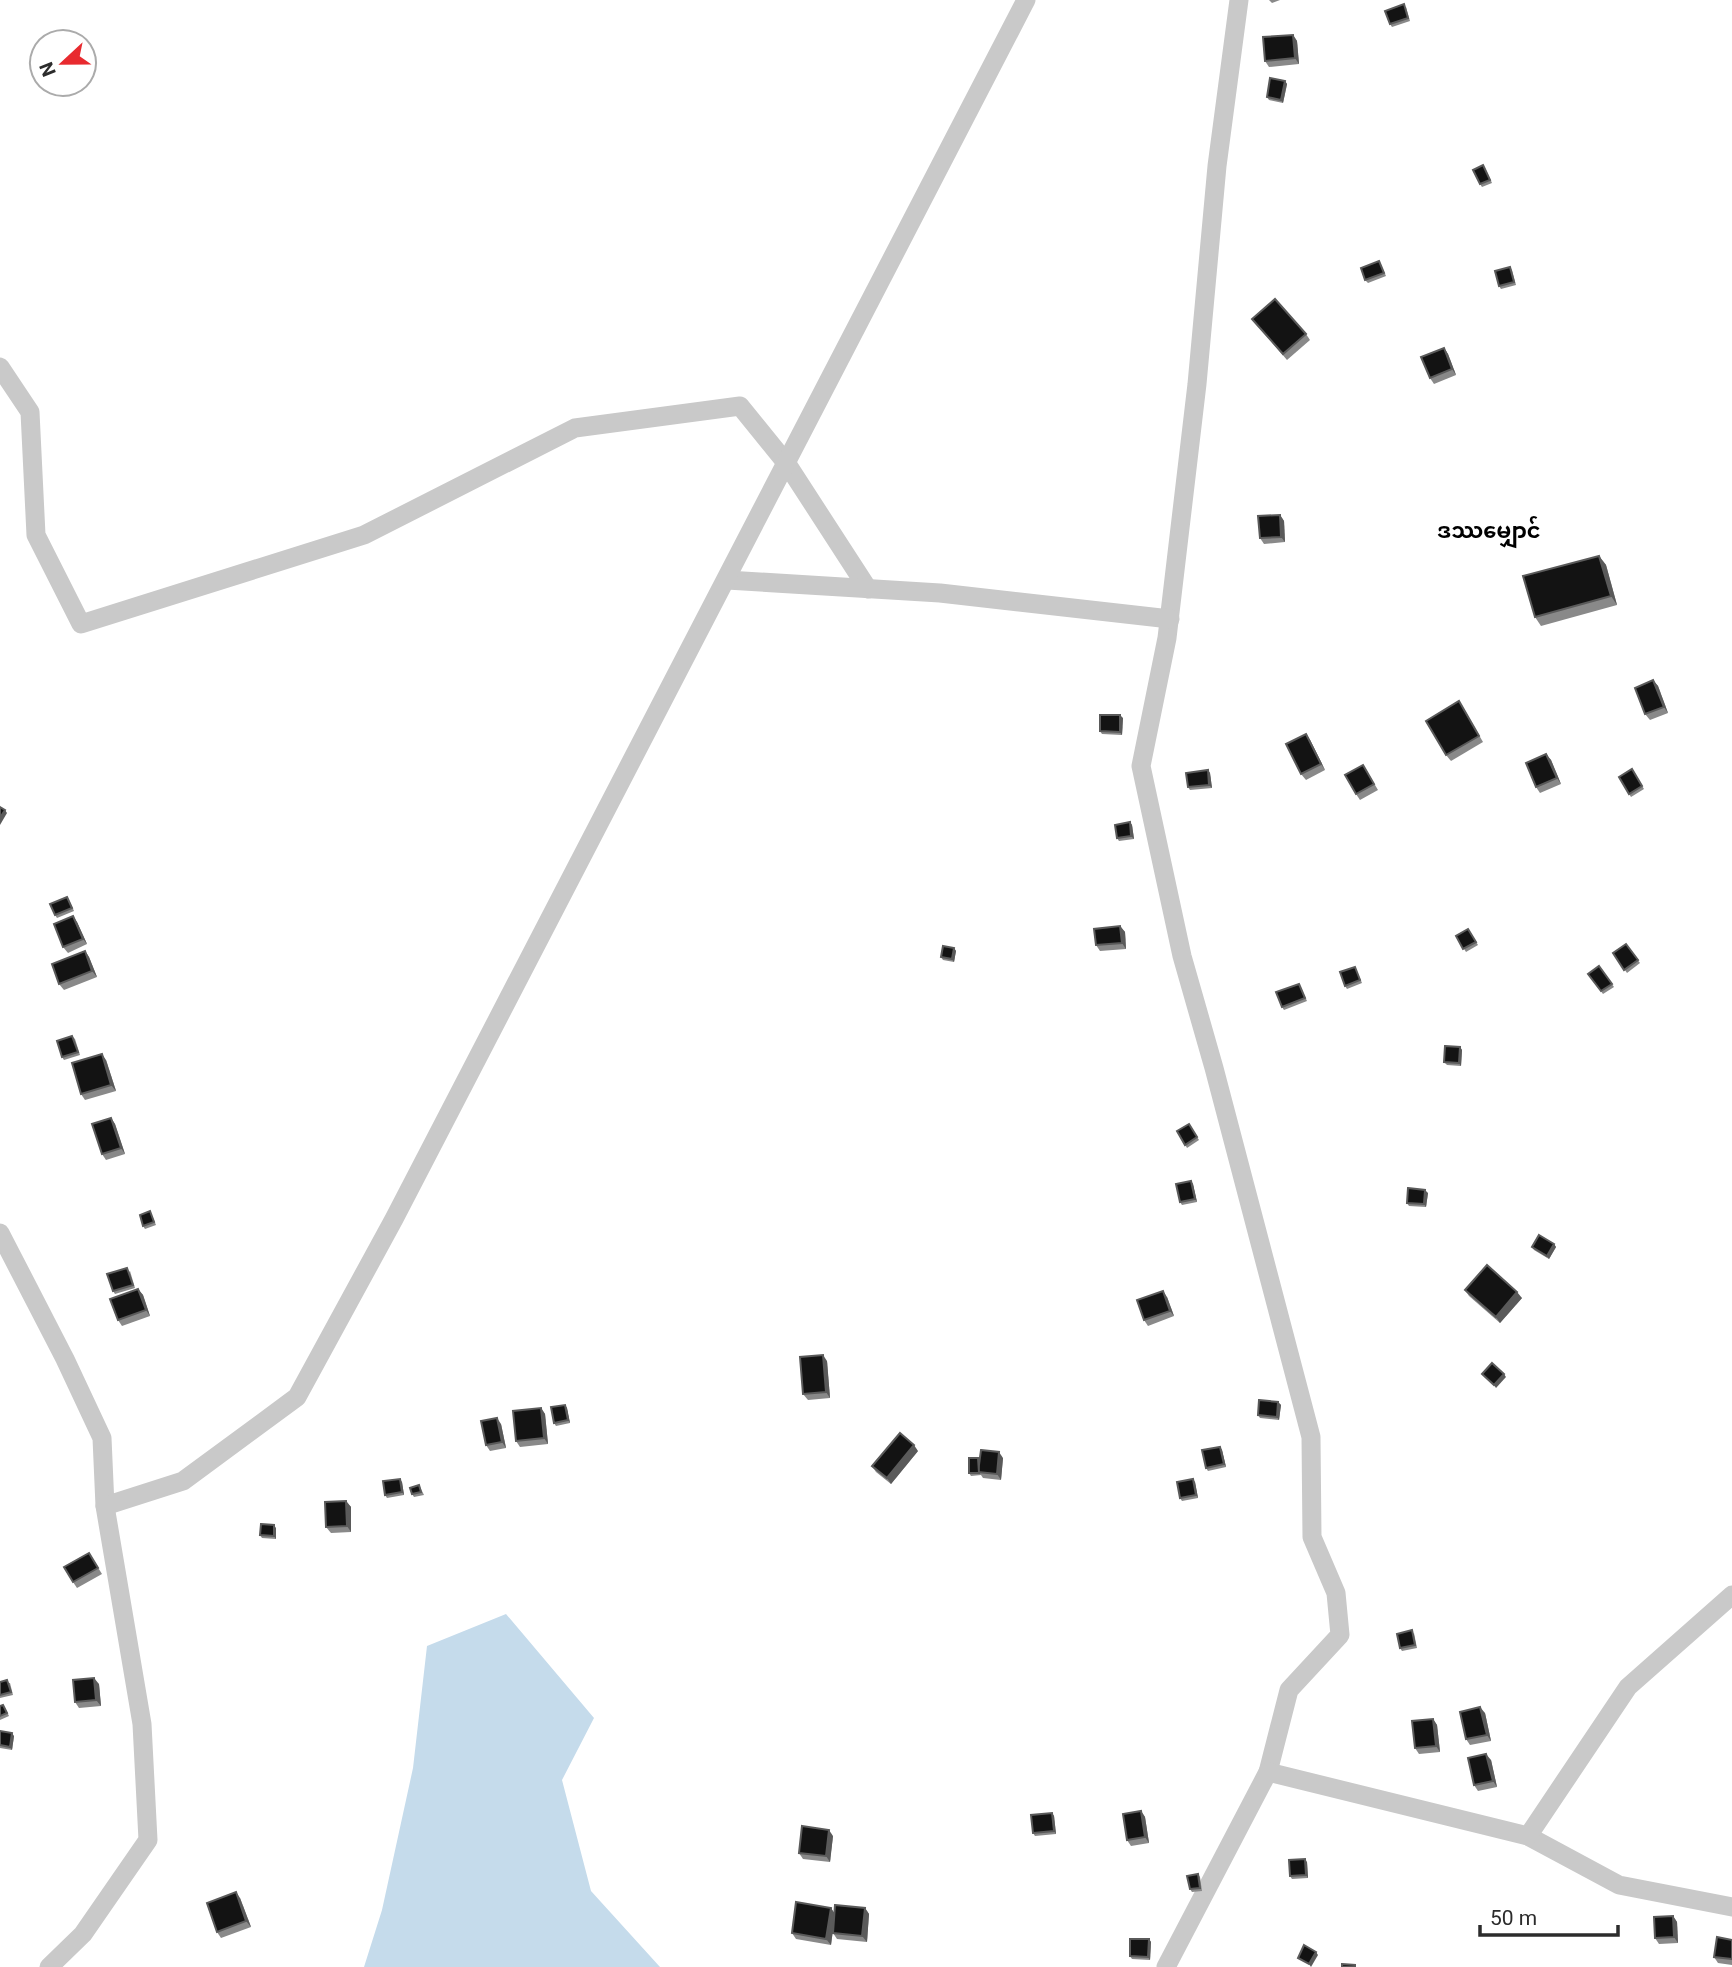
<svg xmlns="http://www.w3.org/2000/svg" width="1732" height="1967" font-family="Roboto,'Noto Sans Myanmar',sans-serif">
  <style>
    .water { fill: #c5dbeb }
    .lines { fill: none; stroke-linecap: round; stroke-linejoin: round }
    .minor { stroke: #c9c9c9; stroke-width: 19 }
    .wall { fill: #898989 }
    .shaded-wall { fill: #5a5a5a }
    .building { fill: #131313; stroke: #5a5a5a; stroke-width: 2 }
    .labels { text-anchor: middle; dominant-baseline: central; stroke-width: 7; stroke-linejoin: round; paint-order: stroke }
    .quarter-label { font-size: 21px; font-weight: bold; fill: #000; stroke: #fff }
  </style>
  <rect width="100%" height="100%" fill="#fff"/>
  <polygon class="water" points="506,1614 594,1718 562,1780 591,1891 660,1967 364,1967 382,1910 413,1768 427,1646"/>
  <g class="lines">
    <g class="minor">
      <polyline points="1239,0 1217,166 1197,384 1167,638 1141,766 1182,956 1214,1068 1311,1437 1312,1537 1336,1593 1340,1635 1289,1690 1268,1772"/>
      <polyline points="0,367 30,412 36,535 81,624 364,535 575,428 740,406 787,464 868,589"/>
      <polyline points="727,580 940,593 1170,619"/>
      <polyline points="0,1233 65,1359 102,1438 105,1506"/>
      <polyline points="1528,1836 1619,1885 1732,1907"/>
      <polyline points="49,1967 83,1934 148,1840 142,1724 105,1506 183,1481 297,1397 394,1219 1026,0"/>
      <polyline points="1166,1967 1268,1772 1528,1836 1628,1687 1732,1595"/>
    </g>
  </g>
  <g class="wall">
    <polygon points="1269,0 1280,0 1272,3"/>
    <polygon points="1406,7 1410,21 1392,27 1390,24"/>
    <polygon points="1293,35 1297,41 1299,64 1269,67 1265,61"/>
    <polygon points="1285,81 1287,84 1283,103 1269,100 1267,97"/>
    <polygon points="1485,168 1492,183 1482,187 1480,184"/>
    <polygon points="1379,261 1386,276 1368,283 1365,280"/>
    <polygon points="1510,267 1512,270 1516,285 1501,289 1499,286"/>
    <polygon points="1252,319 1306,334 1310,340 1287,360"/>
    <polygon points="1444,348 1448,354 1456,375 1434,384 1430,378"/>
    <polygon points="1280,515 1284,521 1285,542 1264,544 1260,538"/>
    <polygon points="1599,556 1606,565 1617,605 1541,626 1535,617"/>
    <polygon points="1653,680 1658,686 1668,713 1650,720 1645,714"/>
    <polygon points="1459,701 1483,742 1451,761 1446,755"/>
    <polygon points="1123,718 1122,735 1102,734 1100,731"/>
    <polygon points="1306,734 1310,740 1325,770 1306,780 1301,774"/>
    <polygon points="1546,754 1551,760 1561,784 1540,793 1536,787"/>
    <polygon points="1363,765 1378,790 1360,800 1356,794"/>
    <polygon points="1632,769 1644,789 1631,797 1619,777"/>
    <polygon points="1208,770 1210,773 1212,788 1190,790 1188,787"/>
    <polygon points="1130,822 1132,825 1134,839 1119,841 1117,838"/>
    <polygon points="69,900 74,911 57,918 55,915"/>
    <polygon points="77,922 87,944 68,953 63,947"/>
    <polygon points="1120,926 1125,932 1126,949 1100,951 1096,945"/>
    <polygon points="1468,929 1478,945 1466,952 1456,936"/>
    <polygon points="1626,944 1640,963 1627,973 1613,953"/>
    <polygon points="954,948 956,951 954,962 943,960 941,957"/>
    <polygon points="85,951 89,957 97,977 64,990 59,984"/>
    <polygon points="1599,966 1614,987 1603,994 1588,974"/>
    <polygon points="1355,967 1362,983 1347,989 1345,986"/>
    <polygon points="1299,984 1307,1001 1284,1010 1282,1007"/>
    <polygon points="72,1036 75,1039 80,1055 64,1060 62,1057"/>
    <polygon points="1460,1047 1462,1050 1461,1066 1447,1065 1444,1062"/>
    <polygon points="106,1060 116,1091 85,1100 81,1094"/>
    <polygon points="111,1118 115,1124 125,1154 106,1160 102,1154"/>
    <polygon points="1189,1124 1199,1140 1187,1148 1177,1131"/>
    <polygon points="1191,1181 1193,1184 1197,1202 1182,1205 1180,1202"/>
    <polygon points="1428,1193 1426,1207 1409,1206 1407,1203"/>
    <polygon points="150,1211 156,1225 145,1229 143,1226"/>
    <polygon points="1554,1244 1556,1247 1549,1259 1534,1250 1532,1247"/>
    <polygon points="130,1271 135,1288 115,1294 113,1291"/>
    <polygon points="138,1289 143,1295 150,1316 122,1326 118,1320"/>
    <polygon points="1465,1290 1522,1298 1500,1323 1469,1296"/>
    <polygon points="1167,1297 1174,1316 1148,1326 1144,1320"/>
    <polygon points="827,1361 830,1398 808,1400 803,1394"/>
    <polygon points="1278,1402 1281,1405 1279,1420 1260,1418 1258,1415"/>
    <polygon points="565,1405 567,1408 570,1423 556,1426 554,1423"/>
    <polygon points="541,1408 545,1414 548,1444 520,1447 516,1441"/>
    <polygon points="501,1424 506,1448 490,1451 486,1445"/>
    <polygon points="1220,1447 1222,1450 1226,1467 1208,1471 1206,1468"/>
    <polygon points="918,1451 891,1484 876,1472 872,1466"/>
    <polygon points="978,1458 980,1460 1003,1458 1001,1480 983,1478 981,1475 971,1476 969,1473"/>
    <polygon points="402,1482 404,1495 387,1498 385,1495"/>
    <polygon points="1195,1482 1198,1498 1182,1501 1180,1498"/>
    <polygon points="419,1485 424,1495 414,1497 412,1494"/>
    <polygon points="346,1501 351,1507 351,1532 331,1533 326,1527"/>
    <polygon points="276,1528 276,1539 262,1538 260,1535"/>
    <polygon points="89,1553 102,1574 77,1588 73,1582"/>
    <polygon points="1414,1633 1417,1648 1402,1651 1400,1648"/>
    <polygon points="0,1682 10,1683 13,1695 0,1698"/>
    <polygon points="99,1684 101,1706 79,1708 75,1702"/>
    <polygon points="0,1706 5,1708 9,1716 0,1720"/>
    <polygon points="1485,1713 1491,1741 1470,1745 1466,1739"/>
    <polygon points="1433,1719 1437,1725 1440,1752 1419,1754 1415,1748"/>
    <polygon points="0,1731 14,1736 12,1750 0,1748"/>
    <polygon points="1491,1760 1497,1787 1478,1791 1474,1785"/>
    <polygon points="1141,1811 1145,1817 1149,1843 1131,1846 1127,1840"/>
    <polygon points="1052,1813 1054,1816 1056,1834 1035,1836 1033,1833"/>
    <polygon points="833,1836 830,1862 803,1859 799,1853"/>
    <polygon points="1307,1862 1308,1878 1292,1879 1290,1876"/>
    <polygon points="1198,1874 1200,1877 1202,1891 1192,1892 1190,1889"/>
    <polygon points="240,1898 251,1927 221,1938 217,1932"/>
    <polygon points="831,1908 834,1913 865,1908 869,1914 867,1942 837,1939 833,1933 833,1929 831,1945 796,1939 792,1933"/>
    <polygon points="1673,1916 1677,1922 1678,1943 1659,1944 1655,1938"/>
    <polygon points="1149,1939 1151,1942 1150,1960 1132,1959 1130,1956"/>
    <polygon points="1732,1940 1732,1965 1718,1963 1714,1957"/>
  </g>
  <g class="shaded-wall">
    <polygon points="1293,35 1297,41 1299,64 1295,58"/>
    <polygon points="1285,81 1287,84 1283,103 1281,100"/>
    <polygon points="1444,348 1448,354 1456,375 1452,369"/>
    <polygon points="1280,515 1284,521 1285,542 1281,537"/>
    <polygon points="1599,556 1606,565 1617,605 1611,596"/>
    <polygon points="1653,680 1658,686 1668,713 1664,707"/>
    <polygon points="1120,715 1123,718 1122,735 1120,732"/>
    <polygon points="1306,734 1310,740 1325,770 1321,764"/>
    <polygon points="1546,754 1551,760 1561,784 1557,778"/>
    <polygon points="1208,770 1210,773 1212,788 1209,785"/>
    <polygon points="5,810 7,813 0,825 0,818"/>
    <polygon points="1130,822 1132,825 1134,839 1131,836"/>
    <polygon points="73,916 77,922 87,944 83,939"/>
    <polygon points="1120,926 1125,932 1126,949 1122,943"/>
    <polygon points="954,948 956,951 954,962 952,959"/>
    <polygon points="85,951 89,957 97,977 92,971"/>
    <polygon points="1460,1047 1462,1050 1461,1066 1459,1063"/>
    <polygon points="102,1054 106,1060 116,1091 111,1085"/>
    <polygon points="111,1118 115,1124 125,1154 121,1148"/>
    <polygon points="1191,1181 1193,1184 1197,1202 1195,1199"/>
    <polygon points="1425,1190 1428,1193 1426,1207 1424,1204"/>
    <polygon points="1554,1244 1556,1247 1549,1259 1547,1256"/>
    <polygon points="138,1289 143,1295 150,1316 146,1310"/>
    <polygon points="1163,1291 1167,1297 1174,1316 1170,1311"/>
    <polygon points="1517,1292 1522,1298 1500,1323 1496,1317"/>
    <polygon points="823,1355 827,1361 830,1398 826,1392"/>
    <polygon points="1504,1374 1506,1377 1496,1388 1494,1385"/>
    <polygon points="1278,1402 1281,1405 1279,1420 1277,1417"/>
    <polygon points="565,1405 567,1408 570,1423 568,1420"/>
    <polygon points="541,1408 545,1414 548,1444 544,1438"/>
    <polygon points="497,1418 501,1424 506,1448 502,1442"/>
    <polygon points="914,1445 918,1451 891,1484 887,1478"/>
    <polygon points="1220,1447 1222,1450 1226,1467 1224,1464"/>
    <polygon points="999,1452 1003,1458 1001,1480 997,1474"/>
    <polygon points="400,1479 402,1482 404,1495 402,1492"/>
    <polygon points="1193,1479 1195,1482 1198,1498 1196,1495"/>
    <polygon points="346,1501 351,1507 351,1532 347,1526"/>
    <polygon points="274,1525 276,1528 276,1539 274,1536"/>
    <polygon points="94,1678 99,1684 101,1706 96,1700"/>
    <polygon points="1480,1707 1485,1713 1491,1741 1487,1735"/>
    <polygon points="1433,1719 1437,1725 1440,1752 1436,1746"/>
    <polygon points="12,1733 14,1736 12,1750 10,1747"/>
    <polygon points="1486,1754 1491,1760 1497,1787 1493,1781"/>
    <polygon points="1141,1811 1145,1817 1149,1843 1145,1837"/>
    <polygon points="1052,1813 1054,1816 1056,1834 1054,1831"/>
    <polygon points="829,1830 833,1836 830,1862 826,1856"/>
    <polygon points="1305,1859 1307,1862 1308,1878 1306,1875"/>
    <polygon points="236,1892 240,1898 251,1927 246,1921"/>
    <polygon points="831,1908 835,1914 831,1945 826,1939"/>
    <polygon points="865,1908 869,1914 867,1942 862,1936"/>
    <polygon points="1673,1916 1677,1922 1678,1943 1674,1937"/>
    <polygon points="1149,1939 1151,1942 1150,1960 1148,1957"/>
    <polygon points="1316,1952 1318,1955 1311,1967 1309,1964"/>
  </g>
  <g class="building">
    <polygon points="1404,4 1408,18 1390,24 1385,11"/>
    <polygon points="1293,35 1295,58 1265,61 1263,37"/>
    <polygon points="1270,78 1285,81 1281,100 1267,97"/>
    <polygon points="1483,165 1490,180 1480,184 1473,170"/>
    <polygon points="1379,261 1384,273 1365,280 1361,268"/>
    <polygon points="1510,267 1514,282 1499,286 1495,271"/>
    <polygon points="1275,299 1306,334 1283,354 1252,319"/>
    <polygon points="1444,348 1452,369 1430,378 1421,357"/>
    <polygon points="1280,515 1281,537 1260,538 1258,516"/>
    <polygon points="1599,556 1611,596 1535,617 1523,576"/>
    <polygon points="1653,680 1664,707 1645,714 1635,688"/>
    <polygon points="1459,701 1479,736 1446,755 1426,721"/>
    <polygon points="1100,715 1120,715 1120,732 1100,731"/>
    <polygon points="1306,734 1321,764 1301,774 1286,744"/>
    <polygon points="1546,754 1557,778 1536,787 1526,763"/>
    <polygon points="1363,765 1374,784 1356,794 1345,775"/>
    <polygon points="1632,769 1642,786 1629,794 1619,777"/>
    <polygon points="1208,770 1209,785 1188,787 1186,773"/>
    <polygon points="0,807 5,810 0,818"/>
    <polygon points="1130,822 1131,836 1117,838 1115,825"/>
    <polygon points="67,897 72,908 55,915 50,904"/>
    <polygon points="73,916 83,939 63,947 54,924"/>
    <polygon points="1120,926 1122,943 1096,945 1094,929"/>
    <polygon points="1468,929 1476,942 1463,949 1456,936"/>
    <polygon points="1626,944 1638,960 1624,970 1613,953"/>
    <polygon points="943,946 954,948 952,959 941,957"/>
    <polygon points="85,951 92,971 59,984 52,964"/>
    <polygon points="1599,966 1612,984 1601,991 1588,974"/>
    <polygon points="1355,967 1360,980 1345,986 1340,972"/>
    <polygon points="1299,984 1305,998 1282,1007 1276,992"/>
    <polygon points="72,1036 78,1052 62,1057 57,1041"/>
    <polygon points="1445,1046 1460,1047 1459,1063 1444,1062"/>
    <polygon points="102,1054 111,1085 81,1094 72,1063"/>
    <polygon points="111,1118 121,1148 102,1154 92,1124"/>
    <polygon points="1189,1124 1197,1137 1185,1145 1177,1131"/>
    <polygon points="1191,1181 1195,1199 1180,1202 1176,1184"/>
    <polygon points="1408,1188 1425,1190 1424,1204 1407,1203"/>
    <polygon points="150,1211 154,1222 143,1226 140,1215"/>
    <polygon points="1539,1235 1554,1244 1547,1256 1532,1247"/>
    <polygon points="1487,1265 1517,1292 1496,1317 1465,1290"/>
    <polygon points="127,1268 133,1285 113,1291 107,1274"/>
    <polygon points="138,1289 146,1310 118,1320 110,1299"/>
    <polygon points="1163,1291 1170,1311 1144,1320 1137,1300"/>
    <polygon points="823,1355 826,1392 803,1394 800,1357"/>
    <polygon points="1492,1363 1504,1374 1494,1385 1482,1374"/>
    <polygon points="1259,1400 1278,1402 1277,1417 1258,1415"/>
    <polygon points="565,1405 568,1420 554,1423 551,1407"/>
    <polygon points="541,1408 544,1438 516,1441 513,1411"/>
    <polygon points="497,1418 502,1442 486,1445 481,1421"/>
    <polygon points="900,1433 914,1445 887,1478 872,1466"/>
    <polygon points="1220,1447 1224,1464 1206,1468 1202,1450"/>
    <polygon points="981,1450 999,1452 997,1474 978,1472"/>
    <polygon points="969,1458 978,1458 979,1473 969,1473"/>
    <polygon points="400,1479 402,1492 385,1495 383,1481"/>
    <polygon points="1193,1479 1196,1495 1180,1498 1177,1482"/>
    <polygon points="419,1485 421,1492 412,1494 410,1488"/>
    <polygon points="346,1501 347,1526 326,1527 325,1502"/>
    <polygon points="261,1524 274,1525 274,1536 260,1535"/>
    <polygon points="89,1553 98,1568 73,1582 64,1567"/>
    <polygon points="1412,1630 1415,1645 1400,1648 1397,1634"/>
    <polygon points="94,1678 96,1700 75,1702 73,1680"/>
    <polygon points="7,1680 11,1692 0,1695 0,1682"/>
    <polygon points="3,1705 7,1713 0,1716 0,1706"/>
    <polygon points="1480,1707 1487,1735 1466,1739 1460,1712"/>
    <polygon points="1433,1719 1436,1746 1415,1748 1412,1721"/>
    <polygon points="0,1731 12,1733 10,1747 0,1745"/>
    <polygon points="1486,1754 1493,1781 1474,1785 1468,1758"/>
    <polygon points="1141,1811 1145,1837 1127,1840 1123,1814"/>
    <polygon points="1052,1813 1054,1831 1033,1833 1031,1815"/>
    <polygon points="802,1826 829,1830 826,1856 799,1853"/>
    <polygon points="1305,1859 1306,1875 1290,1876 1289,1860"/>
    <polygon points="1198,1874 1200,1888 1190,1889 1187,1876"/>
    <polygon points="236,1892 246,1921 217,1932 207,1903"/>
    <polygon points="796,1902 831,1908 826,1939 792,1933"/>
    <polygon points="835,1905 865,1908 862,1936 833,1933"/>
    <polygon points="1673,1916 1674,1937 1655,1938 1654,1917"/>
    <polygon points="1717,1937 1732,1940 1732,1959 1714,1957"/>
    <polygon points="1130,1939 1149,1939 1148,1957 1130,1956"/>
    <polygon points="1304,1945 1316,1952 1309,1964 1298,1958"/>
    <polygon points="1342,1964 1355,1965 1355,1967 1342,1967"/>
  </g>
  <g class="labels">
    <g class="quarter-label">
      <text x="1489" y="531">ဒဿမျှောင်</text>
    </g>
  </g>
  <g transform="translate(63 63) rotate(248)"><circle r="33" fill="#ffffff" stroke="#ababab" stroke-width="2"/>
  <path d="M0-5L12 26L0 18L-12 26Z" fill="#e82a2f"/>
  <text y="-10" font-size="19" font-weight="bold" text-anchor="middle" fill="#2c2c2c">N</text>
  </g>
  <path d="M1480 1925v10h138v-10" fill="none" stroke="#2c2c2c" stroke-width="3.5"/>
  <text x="1490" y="1925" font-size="21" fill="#2c2c2c" stroke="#ffffff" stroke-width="5" paint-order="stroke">50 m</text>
</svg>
